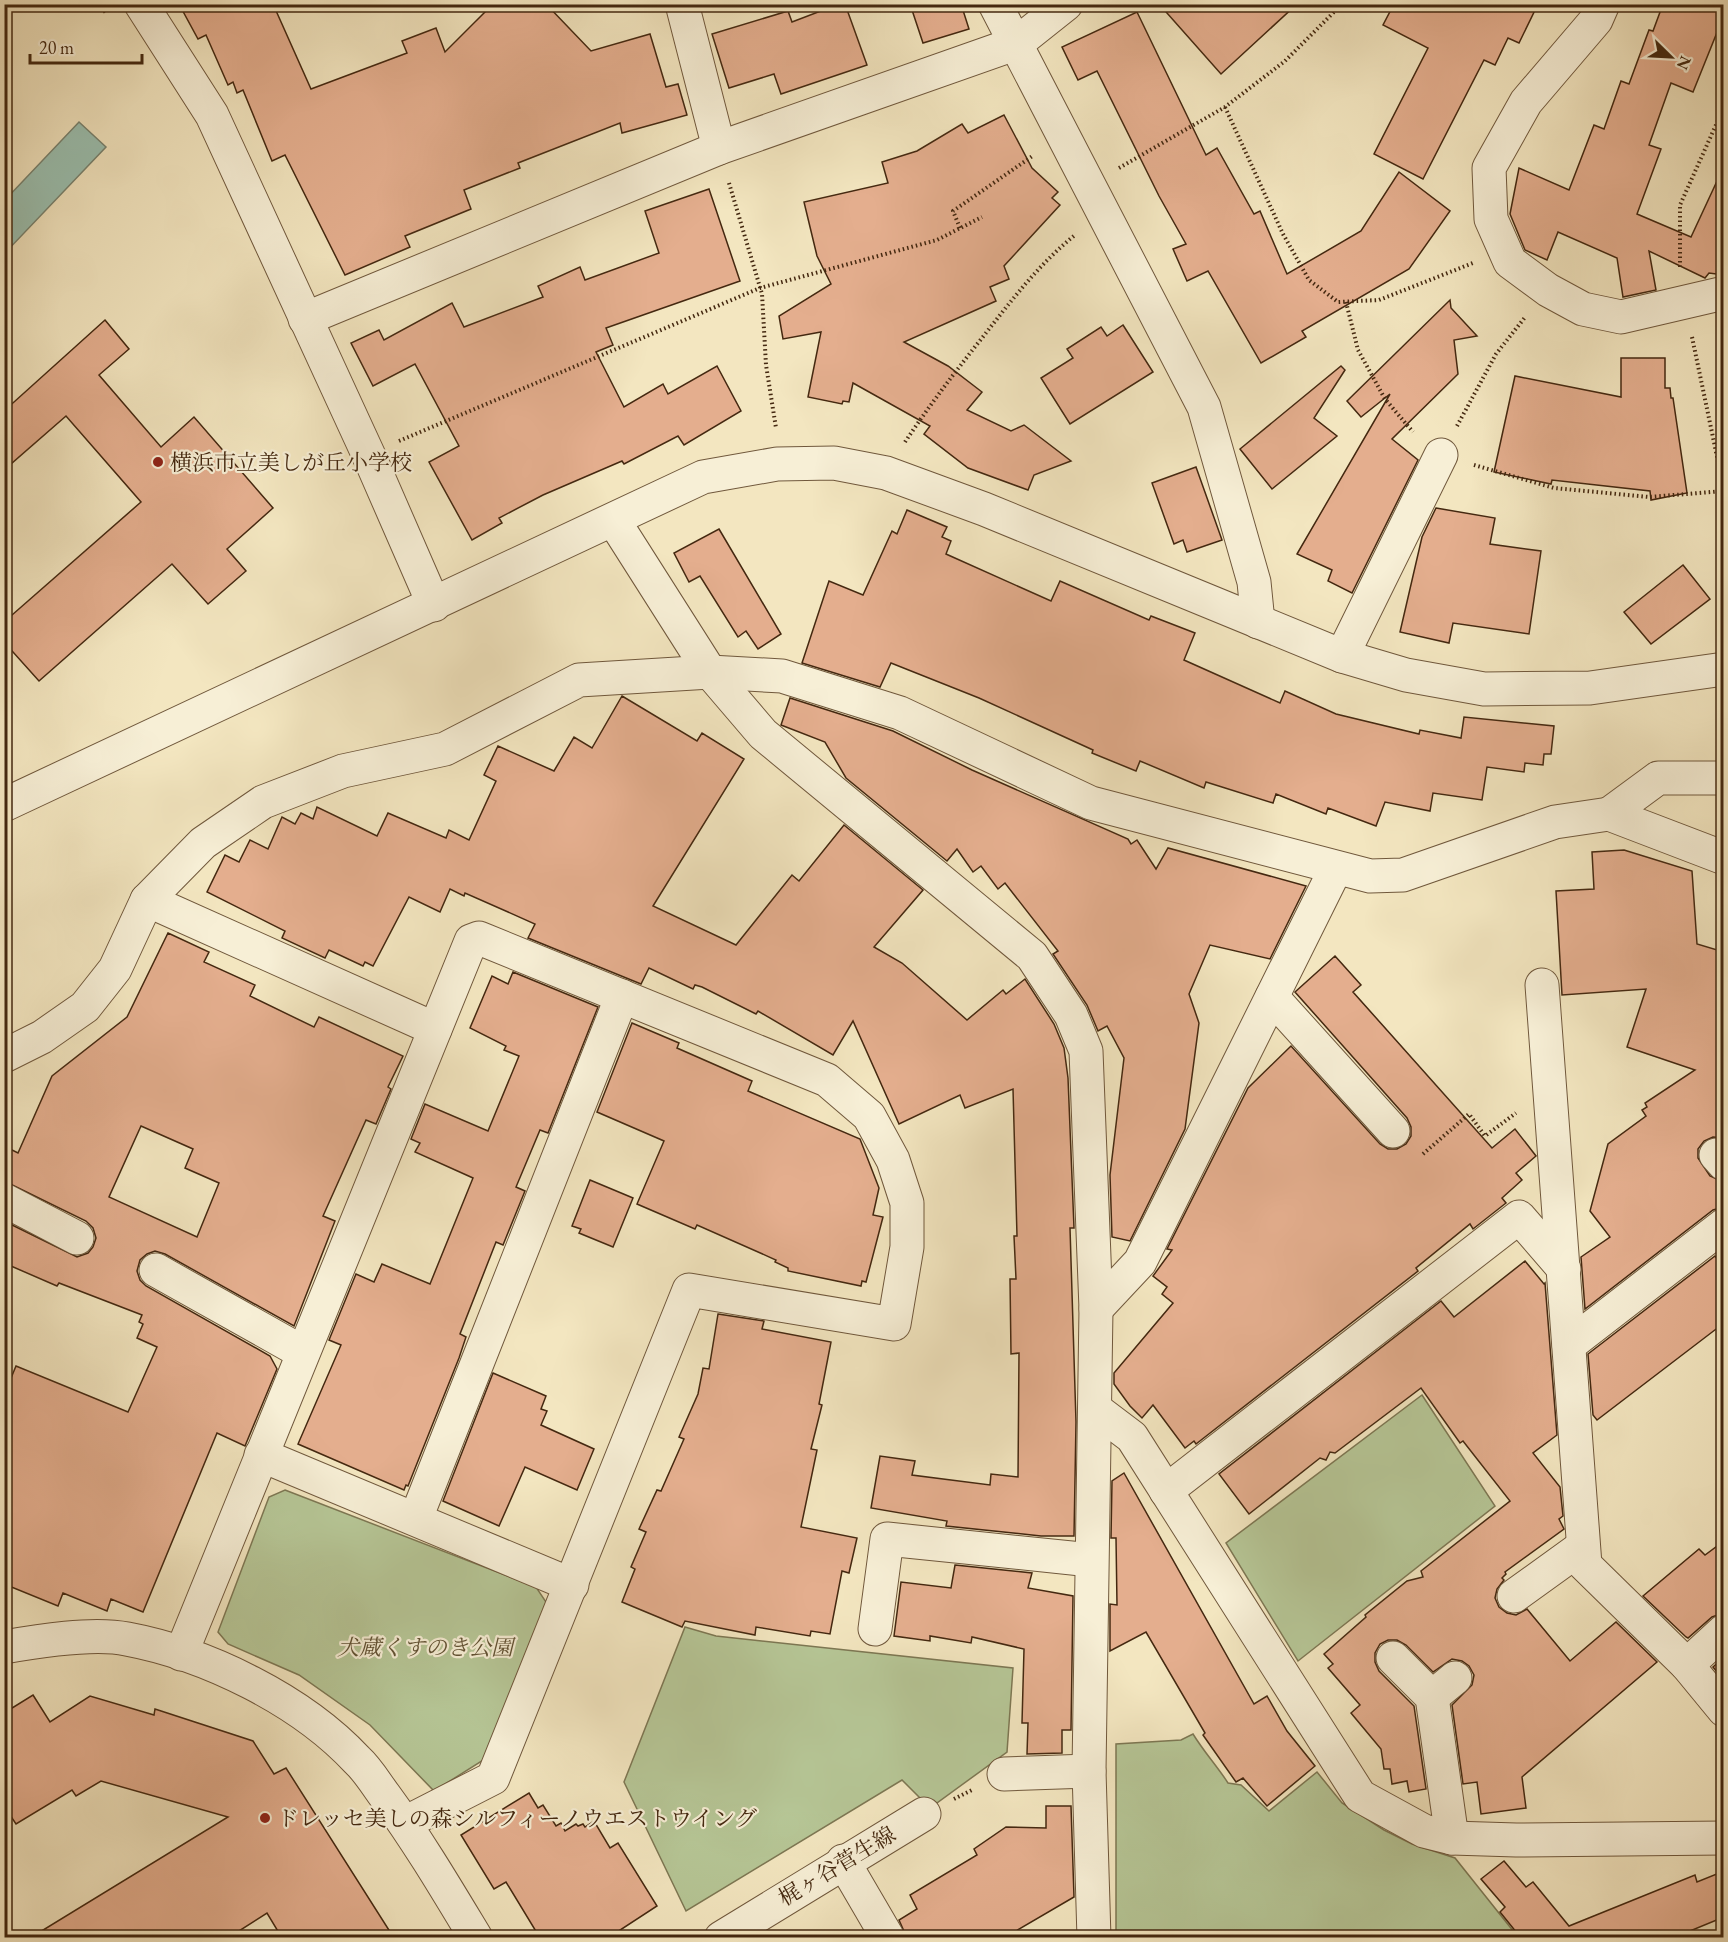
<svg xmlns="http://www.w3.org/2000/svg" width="1728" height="1942" font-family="'EB Garamond','Noto Serif JP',serif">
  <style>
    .green { fill: #b6c696; stroke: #7d7753; stroke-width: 1.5 }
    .water { fill: #9bc0b0; stroke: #788370; stroke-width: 1.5 }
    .building { fill: #e4ae8e; stroke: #442810; stroke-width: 1.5; fill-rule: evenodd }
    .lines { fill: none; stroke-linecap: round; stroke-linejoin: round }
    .minor-casing { stroke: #70583c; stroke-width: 35 }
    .path { stroke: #442810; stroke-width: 4; stroke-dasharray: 1.5 3; stroke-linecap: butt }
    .minor { stroke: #f7efd6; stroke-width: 33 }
    .poi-dot { fill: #8f2418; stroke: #f7efd6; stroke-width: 2 }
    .labels { text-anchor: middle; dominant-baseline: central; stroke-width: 4.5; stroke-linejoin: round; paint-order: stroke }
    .poi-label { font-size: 22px; fill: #442810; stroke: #f7efd6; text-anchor: start }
    .park-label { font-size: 22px; font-style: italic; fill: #605032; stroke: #f7efd6 }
    .street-label { font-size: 22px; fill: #442810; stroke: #f7efd6 }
  </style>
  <rect width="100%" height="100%" fill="#f3e6c0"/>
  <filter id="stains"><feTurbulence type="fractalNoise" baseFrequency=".00333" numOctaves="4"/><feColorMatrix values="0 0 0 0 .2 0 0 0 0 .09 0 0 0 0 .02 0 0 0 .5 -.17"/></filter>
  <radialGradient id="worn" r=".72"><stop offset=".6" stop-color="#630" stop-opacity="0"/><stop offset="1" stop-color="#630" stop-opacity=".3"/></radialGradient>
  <g class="green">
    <polygon points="1422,1395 1495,1506 1298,1661 1226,1543"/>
    <polygon points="285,1490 536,1587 548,1605 485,1759 434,1791 370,1725 299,1675 228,1644 218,1632 269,1497"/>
    <polygon points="685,1627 716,1636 1013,1668 1007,1752 930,1808 902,1780 686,1911 624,1782"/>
    <path d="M 1193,1734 C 1204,1752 1217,1766 1228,1783 L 1241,1785 L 1269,1811 L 1317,1772 L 1342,1803 L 1384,1830 L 1412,1844 L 1455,1858 L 1518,1937 L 1116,1937 L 1116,1744 L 1181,1740 Z"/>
  </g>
  <polygon class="water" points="79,122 106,147 5,253 5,200"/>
  <g class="building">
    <polygon points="179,4 273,4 311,89 407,53 402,41 436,28 445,52 493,4 546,4 591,51 650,34 666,87 678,84 687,115 622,133 620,123 518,163 520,168 464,190 471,209 405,236 410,247 345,275 285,155 272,161 243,90 237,93 233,82 228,85 206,35 198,39"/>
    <polygon points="839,4 845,4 867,65 781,94 774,74 729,88 712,34 788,11 792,22"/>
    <polygon points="910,4 961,4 969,29 923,43"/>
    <polygon points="1159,4 1297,4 1221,74"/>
    <polygon points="1394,4 1538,4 1519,43 1508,38 1495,65 1484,60 1423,179 1374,154 1428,48 1383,25"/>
    <polygon points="1663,4 1724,4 1724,15 1693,92 1671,83 1649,145 1661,149 1637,214 1691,237 1724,166 1724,275 1709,273 1705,278 1649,251 1656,290 1623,297 1617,258 1558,232 1547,260 1525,250 1510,214 1519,168 1569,190 1594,125 1604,129 1621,81 1629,84 1649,30 1653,31"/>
    <polygon points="1137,12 1206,155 1217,148 1254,214 1260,211 1287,274 1361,231 1399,172 1450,211 1409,269 1302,331 1306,337 1261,363 1208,271 1187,281 1173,249 1186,244 1159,196 1097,71 1078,80 1062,47"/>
    <polygon points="1004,115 1032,168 1058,192 1052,198 1060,205 1004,266 1009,279 990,287 996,301 904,342 948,366 982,392 967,410 1011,431 1024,425 1071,461 1034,475 1028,490 968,468 924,434 930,426 853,383 849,402 843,401 842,404 808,397 821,332 783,339 779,316 831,284 817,256 804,202 888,183 882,162 917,151 962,124 968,133"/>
    <polygon points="709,189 740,281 606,328 613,345 596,352 624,407 663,384 668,394 717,366 741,411 684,445 678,436 624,464 622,461 543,495 499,518 502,523 472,540 429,462 459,446 415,364 373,386 351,343 379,330 384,340 452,303 464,327 543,297 538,286 580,267 585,280 659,253 645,211"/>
    <polygon points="1450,300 1451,308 1477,336 1454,340 1458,374 1392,439 1418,460 1352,593 1328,581 1332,570 1297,554 1390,394 1361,417 1347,401"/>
    <polygon points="105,320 129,349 99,375 161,447 194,417 273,508 227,549 246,571 208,604 172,564 39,681 4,642 4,622 141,502 66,416 4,470 4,411"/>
    <polygon points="1123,325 1153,372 1070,424 1041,378 1073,358 1067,349 1101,327 1107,336"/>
    <polygon points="1621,358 1665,358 1665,388 1670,388 1671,398 1673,398 1687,493 1651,500 1650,491 1552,480 1551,484 1494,472 1515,376 1621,397"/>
    <polygon points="1341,366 1345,370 1314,418 1337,436 1272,489 1240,449"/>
    <polygon points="1196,467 1222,540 1187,552 1183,540 1174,544 1152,483"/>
    <polygon points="1436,508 1495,518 1490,544 1541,551 1529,634 1453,623 1449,643 1400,632 1422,537"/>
    <polygon points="907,510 947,527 942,537 951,541 946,554 1051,601 1060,581 1149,620 1151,616 1195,633 1184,660 1280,703 1285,691 1336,714 1419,734 1420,730 1461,738 1464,717 1554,726 1551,754 1544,754 1543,765 1525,763 1524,772 1487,767 1482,800 1433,793 1430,811 1385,802 1376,826 1328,808 1326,814 1276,794 1273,803 1206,782 1204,788 1140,761 1136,771 1092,753 1093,750 979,698 891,663 880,687 802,663 829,581 863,595 892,531 897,534"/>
    <polygon points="719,529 781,634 758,649 746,631 738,637 700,576 689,582 674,553"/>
    <polygon points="1683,565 1710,599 1651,644 1624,612"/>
    <polygon points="622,696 697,741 702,733 744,759 653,906 736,945 792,875 799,881 844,825 923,890 874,947 902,963 967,1020 1003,990 1006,994 1025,979 1054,1024 1064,1048 1068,1078 1074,1228 1070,1228 1076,1422 1074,1536 1041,1536 946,1526 947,1521 871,1508 880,1456 915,1461 912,1475 990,1485 991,1474 1018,1477 1019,1353 1011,1354 1010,1279 1016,1279 1014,1236 1017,1236 1013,1089 965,1108 960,1095 899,1124 853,1021 833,1055 758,1011 756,1014 702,987 695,985 693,989 649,968 641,984 528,938 535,924 465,893 464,896 450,889 440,912 409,897 373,966 365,962 363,966 329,950 325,958 282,938 285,931 207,892 225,855 239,862 250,840 268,849 282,817 295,824 301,813 313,819 317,807 377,836 388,813 446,838 449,830 469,840 496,781 484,775 498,746 554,771 574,737 592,748"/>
    <polygon points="790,698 893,731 972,770 1128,839 1131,844 1137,840 1156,869 1168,848 1306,886 1270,959 1210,945 1189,994 1199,1023 1185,1129 1130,1241 1112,1237 1110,1175 1124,1058 1107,1026 1098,1031 1087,1005 1053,954 1058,951 1005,883 998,889 981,866 973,872 957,849 947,861 846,778 825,742 781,725"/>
    <polygon points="1624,850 1692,871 1697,944 1724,952 1724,1138 1713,1137 1704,1141 1698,1149 1698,1158 1710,1176 1724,1182 1724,1207 1713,1210 1585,1309 1581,1257 1610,1237 1590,1211 1608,1144 1646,1116 1642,1110 1647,1107 1645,1103 1695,1070 1627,1047 1646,989 1562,995 1556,891 1594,889 1592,852"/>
    <path d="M 168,933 L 209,952 L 204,962 L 255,985 L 250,996 L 314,1027 L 319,1017 L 403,1056 L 388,1087 L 391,1089 L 376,1124 L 366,1120 L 323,1216 L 335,1221 L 294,1326 L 165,1254 L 155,1251 L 147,1254 L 140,1260 L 137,1271 L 140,1280 L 146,1286 L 270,1356 L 277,1369 L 245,1446 L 217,1433 L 143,1612 L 111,1599 L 107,1611 L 63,1593 L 58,1606 L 4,1584 L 4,1395 L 16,1366 L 128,1412 L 157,1347 L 137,1338 L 143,1324 L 139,1322 L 142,1315 L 59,1283 L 57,1286 L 4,1263 L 4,1221 L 77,1257 L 88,1253 L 93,1247 L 96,1238 L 93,1228 L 86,1221 L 4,1181 L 4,1146 L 18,1153 L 52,1076 L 127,1017 ZM 141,1126 L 193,1149 L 185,1168 L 219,1183 L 197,1237 L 109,1197 Z"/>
    <polygon points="1335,956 1361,985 1353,992 1492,1148 1515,1129 1536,1156 1516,1173 1522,1180 1502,1198 1506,1203 1473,1229 1470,1224 1416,1268 1418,1271 1196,1444 1194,1441 1185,1448 1153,1405 1142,1418 1130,1406 1114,1384 1114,1373 1173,1303 1162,1294 1167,1287 1153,1276 1172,1250 1167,1249 1248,1088 1291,1046 1380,1144 1388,1149 1397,1149 1406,1144 1411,1136 1411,1127 1407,1118 1295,992"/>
    <polygon points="513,972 598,1007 548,1133 540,1130 516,1187 525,1191 503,1245 496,1242 460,1334 466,1337 459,1358 408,1486 406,1485 404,1490 298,1444 341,1345 329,1340 356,1274 374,1282 382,1264 430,1284 473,1178 415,1152 420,1143 411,1139 425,1104 488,1131 519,1056 504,1050 506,1046 470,1028 492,976 508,984"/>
    <polygon points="632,1023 679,1043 677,1048 752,1081 748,1091 860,1139 879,1188 873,1215 883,1217 866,1282 862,1281 861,1286 788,1271 788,1268 775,1262 776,1260 697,1225 695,1229 637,1204 664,1141 597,1112"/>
    <polygon points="590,1180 633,1198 613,1247 579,1233 581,1229 572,1226"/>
    <polygon points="1715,1256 1724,1268 1724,1323 1597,1420 1593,1415 1588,1354"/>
    <polygon points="1525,1261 1544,1284 1545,1283 1557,1435 1533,1453 1560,1487 1563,1516 1559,1519 1564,1529 1505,1572 1506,1574 1502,1578 1504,1580 1497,1589 1495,1598 1499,1607 1507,1613 1516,1615 1527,1609 1570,1661 1616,1622 1657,1662 1522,1777 1526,1808 1481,1814 1477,1782 1463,1784 1452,1705 1472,1685 1474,1675 1469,1666 1462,1661 1452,1659 1433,1672 1406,1645 1397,1640 1388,1640 1380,1644 1375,1653 1375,1662 1379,1671 1414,1706 1426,1789 1409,1792 1407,1781 1392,1784 1390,1769 1384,1769 1381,1749 1351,1713 1360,1705 1328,1668 1333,1664 1324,1654 1366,1617 1365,1615 1407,1581 1423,1577 1421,1571 1510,1501 1463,1441 1460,1443 1421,1388 1335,1453 1330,1452 1326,1460 1320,1458 1249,1514 1219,1474 1441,1301 1454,1317"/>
    <polygon points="718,1314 764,1321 762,1329 831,1342 819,1404 822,1405 811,1449 817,1450 801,1527 857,1538 849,1573 842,1571 830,1634 811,1631 810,1636 756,1627 755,1635 685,1621 682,1627 622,1602 635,1569 631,1567 646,1532 639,1529 657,1490 661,1491 684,1439 679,1437 698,1394 703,1368 709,1369"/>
    <polygon points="493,1373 546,1396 541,1409 547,1411 541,1425 594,1449 577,1490 525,1467 499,1526 443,1501"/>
    <polygon points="1124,1473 1254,1704 1267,1696 1287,1731 1315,1766 1267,1806 1243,1778 1236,1782 1203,1735 1205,1733 1146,1632 1110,1651 1110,1604 1117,1605 1116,1538 1111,1538 1112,1481"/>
    <polygon points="1724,1541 1724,1613 1712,1617 1688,1638 1686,1637 1643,1596 1699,1549 1705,1555"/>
    <polygon points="955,1565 1032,1573 1028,1588 1073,1596 1071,1730 1062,1730 1062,1753 1027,1754 1028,1723 1022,1723 1024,1649 972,1637 971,1643 930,1636 930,1641 894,1636 901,1582 951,1588"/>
    <polygon points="1724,1657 1724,1680 1713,1667"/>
    <polygon points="33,1695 50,1722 90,1696 154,1715 155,1709 253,1741 274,1774 286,1768 394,1938 282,1938 267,1913 228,1938 30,1938 228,1817 101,1781 76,1796 72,1790 16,1824 4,1806 4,1713"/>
    <polygon points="529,1793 538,1808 543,1805 556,1826 561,1823 565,1831 576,1824 578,1826 583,1824 585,1827 594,1821 610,1848 618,1843 657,1906 608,1938 540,1938 506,1882 494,1889 461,1835"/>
    <polygon points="1046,1806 1071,1806 1074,1897 1004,1938 907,1938 899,1920 917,1909 910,1895 977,1855 974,1849 1006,1827 1046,1828"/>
    <polygon points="1504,1861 1526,1887 1533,1882 1569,1926 1695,1875 1697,1882 1724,1871 1724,1917 1673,1938 1521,1938 1500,1912 1505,1907 1481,1879"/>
  </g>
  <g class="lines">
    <defs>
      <g id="minor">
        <polyline points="141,4 212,115 369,456 434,605"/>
        <polyline points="682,4 719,148"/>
        <polyline points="995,4 1204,407 1254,582 1258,622"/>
        <polyline points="1603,4 1596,20 1526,102 1489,168 1491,219 1510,262 1548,290 1583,309 1621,317 1724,293"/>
        <polyline points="305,319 719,148 1017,43 1066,4"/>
        <polyline points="614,521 710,672 763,734 1032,956 1071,1015 1086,1051 1096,1309 1089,1771 1094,1938"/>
        <polyline points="1342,656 1441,455"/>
        <polyline points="4,805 703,477 777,464 834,463 886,473 984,509 1342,656 1406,675 1484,689 1590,688 1724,669"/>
        <polyline points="1609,814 1658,778 1724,778"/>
        <polyline points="147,900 435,1029"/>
        <polyline points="1542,985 1585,1565 1687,1665 1724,1710"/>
        <polyline points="1272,997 1393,1131"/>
        <polyline points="4,1056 42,1037 85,1007 115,969 147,900 203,843 263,802 343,771 445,749 579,680 710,672 782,676 900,713 1091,803 1370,876 1403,875 1555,822 1609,814 1724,858"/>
        <polyline points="1716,1155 1724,1164"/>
        <polyline points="4,1200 77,1238"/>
        <polyline points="156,1270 302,1352"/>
        <polyline points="1096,1309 1140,1262 1336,868"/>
        <polyline points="1569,1345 1724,1225"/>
        <polyline points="1095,1409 1132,1437 1360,1796 1424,1831 1452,1838 1516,1840 1724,1838"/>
        <polyline points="261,1455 572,1585"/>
        <polyline points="1166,1491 1519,1217 1564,1269"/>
        <polyline points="416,1518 622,996"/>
        <polyline points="1514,1596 1582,1547"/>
        <polyline points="875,1629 887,1539 1091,1560"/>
        <path d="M 4,1647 C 38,1641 93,1632 127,1639 C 207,1654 301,1700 357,1760 C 368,1770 376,1784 385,1796 C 418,1841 447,1890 476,1938"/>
        <polyline points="181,1654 471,941 479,938 827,1080 869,1116 893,1160 907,1203 907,1247 894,1324 689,1290 493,1778 405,1823"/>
        <polyline points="1393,1658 1432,1697 1452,1838"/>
        <polyline points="1687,1665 1724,1631"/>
        <polyline points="1432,1697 1455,1678"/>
        <polyline points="1004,1774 1089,1771"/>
        <polyline points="843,1861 888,1938"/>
        <polyline points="721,1938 924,1814"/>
      </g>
    </defs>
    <use href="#minor" class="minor-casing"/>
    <g class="path">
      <polyline points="99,4 106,13"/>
      <polyline points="1225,107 1283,234 1309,280 1338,302 1379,300 1473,263"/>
      <polyline points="1119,168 1225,107 1285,61 1342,4"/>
      <polyline points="729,183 762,294 766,365 776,428"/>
      <polyline points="960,228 953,211 1034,155"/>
      <polyline points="1680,267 1680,205 1724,107"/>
      <polyline points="1346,302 1358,350 1385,399 1413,432"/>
      <polyline points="1692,337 1724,490"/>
      <polyline points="1457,426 1496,354 1526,316"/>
      <polyline points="399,441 760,288 937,240 982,217"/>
      <path d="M 905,442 C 929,406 955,372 982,338 C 1011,301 1039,264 1075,235"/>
      <polyline points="1474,465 1554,488 1649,497 1724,491"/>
      <polyline points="1423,1154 1469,1114 1485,1136 1516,1113"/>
      <polyline points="954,1799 974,1789"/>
    </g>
    <use href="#minor" class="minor"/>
  </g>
  <g class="poi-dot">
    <circle cx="158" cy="462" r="6"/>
    <circle cx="265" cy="1818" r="6"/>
  </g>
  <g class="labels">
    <g class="poi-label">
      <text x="170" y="462">横浜市立美しが丘小学校</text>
      <text x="277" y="1818">ドレッセ美しの森シルフィーノウエストウイング</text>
    </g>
    <g class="park-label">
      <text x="425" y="1647">犬蔵くすのき公園</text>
    </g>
    <g class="street-label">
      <text transform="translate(837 1866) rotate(-31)">梶ヶ谷菅生線</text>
    </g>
  </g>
  <rect width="1728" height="1942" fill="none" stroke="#f3e6c0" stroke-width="24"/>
  <rect x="6" y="6" width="1716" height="1930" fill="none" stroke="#442810" stroke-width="3"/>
  <rect x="12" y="12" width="1704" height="1918" fill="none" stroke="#442810" stroke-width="1.5"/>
  <g transform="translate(1671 57) rotate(114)" stroke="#f7efd6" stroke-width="4.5" paint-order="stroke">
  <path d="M0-4.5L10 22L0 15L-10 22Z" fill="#442810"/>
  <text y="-9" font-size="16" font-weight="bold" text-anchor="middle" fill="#442810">N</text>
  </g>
  <path d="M30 54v9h112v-9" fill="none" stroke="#442810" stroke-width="3"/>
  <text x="39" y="54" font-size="18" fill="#442810" stroke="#f7efd6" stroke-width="4.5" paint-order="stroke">20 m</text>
  <rect width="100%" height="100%" filter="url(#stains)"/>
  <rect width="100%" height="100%" fill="url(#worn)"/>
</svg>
